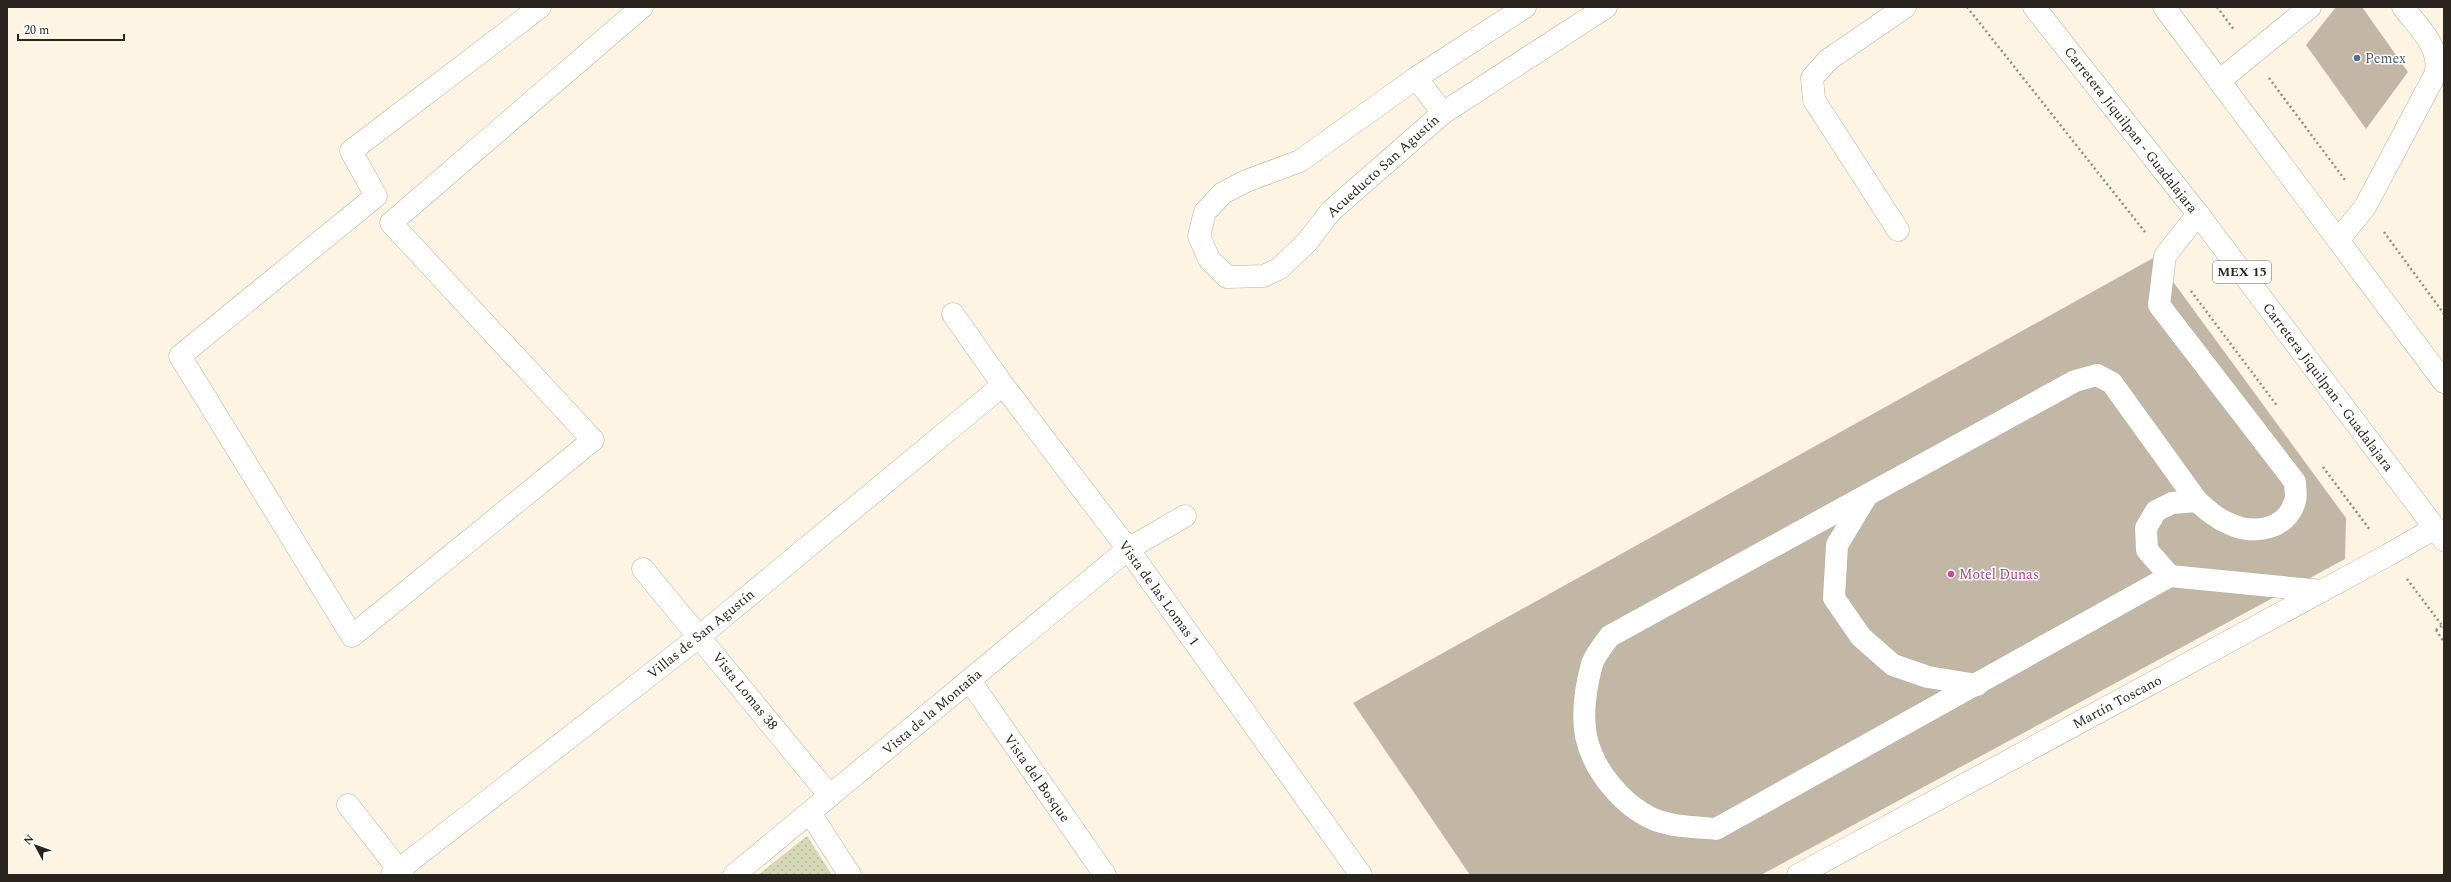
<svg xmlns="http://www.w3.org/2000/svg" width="2451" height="882" font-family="Spectral,serif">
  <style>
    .grass { fill: url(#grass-dots) }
    .building { fill: #c2b6a4 }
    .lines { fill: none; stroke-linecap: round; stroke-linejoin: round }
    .minor-casing { stroke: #baae9c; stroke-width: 23 }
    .highway-casing { stroke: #baae9c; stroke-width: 23 }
    .path { stroke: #948d81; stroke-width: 2.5; stroke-dasharray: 2 3; stroke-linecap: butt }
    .minor { stroke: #fff; stroke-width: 22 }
    .highway { stroke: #fff; stroke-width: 22 }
    .path-bridge { stroke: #948d81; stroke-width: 2.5; stroke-dasharray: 2 3; stroke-linecap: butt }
    .service-dot { fill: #5c6f8a; stroke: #fff; stroke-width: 1.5 }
    .hotel-dot { fill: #d1479c; stroke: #fff; stroke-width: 1.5 }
    .labels { text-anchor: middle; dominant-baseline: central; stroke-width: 3; stroke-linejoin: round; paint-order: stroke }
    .shield { fill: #fff; stroke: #6a6762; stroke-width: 1 }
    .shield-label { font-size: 13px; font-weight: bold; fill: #2a261f }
    .service-label { font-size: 14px; fill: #4e5e75; stroke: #fff; text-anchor: start }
    .street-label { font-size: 14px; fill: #2a261f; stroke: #fff }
    .hotel-label { font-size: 14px; fill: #b23c85; stroke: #fff; text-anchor: start }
  </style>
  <defs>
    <pattern id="grass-dots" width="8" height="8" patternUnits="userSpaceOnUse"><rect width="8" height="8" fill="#d4d8b7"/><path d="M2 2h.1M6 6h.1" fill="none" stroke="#b6b99d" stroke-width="1.8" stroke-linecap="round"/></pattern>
  </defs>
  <rect width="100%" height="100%" fill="#fef4e4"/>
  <polygon class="grass" points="807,836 832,875 758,875"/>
  <g class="building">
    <polygon points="2336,7 2362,7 2408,72 2366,129 2306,45"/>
    <polygon points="2155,257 2346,518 2345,559 1761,875 1470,875 1353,703"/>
  </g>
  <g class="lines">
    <defs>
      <g id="minor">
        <polyline points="540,7 351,151 376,196 180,356 352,636 593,440 391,223 642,7"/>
        <polyline points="1525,7 1416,78 1300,161 1246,181 1223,193 1205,212 1199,236 1209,259 1227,277 1264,276 1280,268 1307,242 1331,211 1443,113 1606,7"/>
        <polyline points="1416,78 1443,113"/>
        <polyline points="2219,81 2310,7"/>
        <polyline points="1898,230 1814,100 1812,78 1828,60 1905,7"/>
        <path d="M 2339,239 L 2365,207 L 2435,75 C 2443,49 2418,27 2403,7"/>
        <polyline points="953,314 1003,385 1128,549 1361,875"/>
        <polyline points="1866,497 1837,545 1834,598 1861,637 1893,665 1928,677 1977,685"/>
        <path d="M 2197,501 L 2112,383 L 2097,375 L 2075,381 L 1610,636 C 1604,644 1595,655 1592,664 C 1586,686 1582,714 1586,736 C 1593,770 1622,805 1653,819 C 1672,827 1696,827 1716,829 L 2170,576 L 2147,550 L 2146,528 L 2156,511 L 2172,503 L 2197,501 C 2207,510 2217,519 2230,524 C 2254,535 2287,530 2295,501 C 2297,496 2295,488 2295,482 L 2159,305 L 2165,256 L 2198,214"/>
        <polyline points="643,569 830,796"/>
        <polyline points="2170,576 2322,591"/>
        <polyline points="970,681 1105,875"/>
        <polyline points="348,805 403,875"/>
        <polyline points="810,813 850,875"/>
        <polyline points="392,875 700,636 1003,385"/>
        <polyline points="734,875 1128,549 1185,516"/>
        <polyline points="1798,875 2388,555 2435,528"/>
      </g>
      <g id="highway">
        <polyline points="2034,7 2198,214 2444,540"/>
        <polyline points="2164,7 2444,382"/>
      </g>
    </defs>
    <use href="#minor" class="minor-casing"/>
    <use href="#highway" class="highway-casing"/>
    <g class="path">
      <polyline points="1967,7 2145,232"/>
      <polyline points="2217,7 2234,30"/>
      <polyline points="2269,78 2345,180"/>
      <polyline points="2384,232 2444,314"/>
      <polyline points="2191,291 2278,407"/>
      <polyline points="2323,467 2370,530"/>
      <polyline points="2407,579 2444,628"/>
      <polyline points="2436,630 2444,642"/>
    </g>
    <use href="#minor" class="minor"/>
    <use href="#highway" class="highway"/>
    <polyline class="path-bridge" points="2436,630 2444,624"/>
  </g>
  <circle class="service-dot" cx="2357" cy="58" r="4"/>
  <circle class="hotel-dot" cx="1951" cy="574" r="4"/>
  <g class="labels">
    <rect class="shield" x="2213" y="261" width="58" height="22" rx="3"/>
    <g class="shield-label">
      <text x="2242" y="272">MEX 15</text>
    </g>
    <g class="service-label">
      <text x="2365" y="58">Pemex</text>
    </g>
    <g class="street-label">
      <text transform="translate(2131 130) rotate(52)">Carretera Jiquilpan - Guadalajara</text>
      <text transform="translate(1383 166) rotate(-42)">Acueducto San Agustín</text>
      <text transform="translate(2328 387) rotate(53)">Carretera Jiquilpan - Guadalajara</text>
      <text transform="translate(1159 593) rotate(54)">Vista de las Lomas 1</text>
      <text transform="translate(701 634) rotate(-39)">Villas de San Agustín</text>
      <text transform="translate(745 691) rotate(51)">Vista Lomas 38</text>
      <text transform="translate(2117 702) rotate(-28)">Martín Toscano</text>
      <text transform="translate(932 712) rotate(-40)">Vista de la Montaña</text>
      <text transform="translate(1037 778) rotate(55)">Vista del Bosque</text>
    </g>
    <g class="hotel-label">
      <text x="1959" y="574">Motel Dunas</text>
    </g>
  </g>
  <rect width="2451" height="882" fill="none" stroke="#2a261f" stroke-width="16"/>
  <g transform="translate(36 846) rotate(311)" stroke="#ffffff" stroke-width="3" paint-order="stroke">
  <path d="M0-3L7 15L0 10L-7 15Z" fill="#2a261f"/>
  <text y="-6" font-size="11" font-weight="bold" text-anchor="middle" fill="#2a261f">N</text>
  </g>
  <path d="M18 34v6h106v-6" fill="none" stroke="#2a261f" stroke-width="2"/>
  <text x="24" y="34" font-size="12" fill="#2a261f" stroke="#ffffff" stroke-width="3" paint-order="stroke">20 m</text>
</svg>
